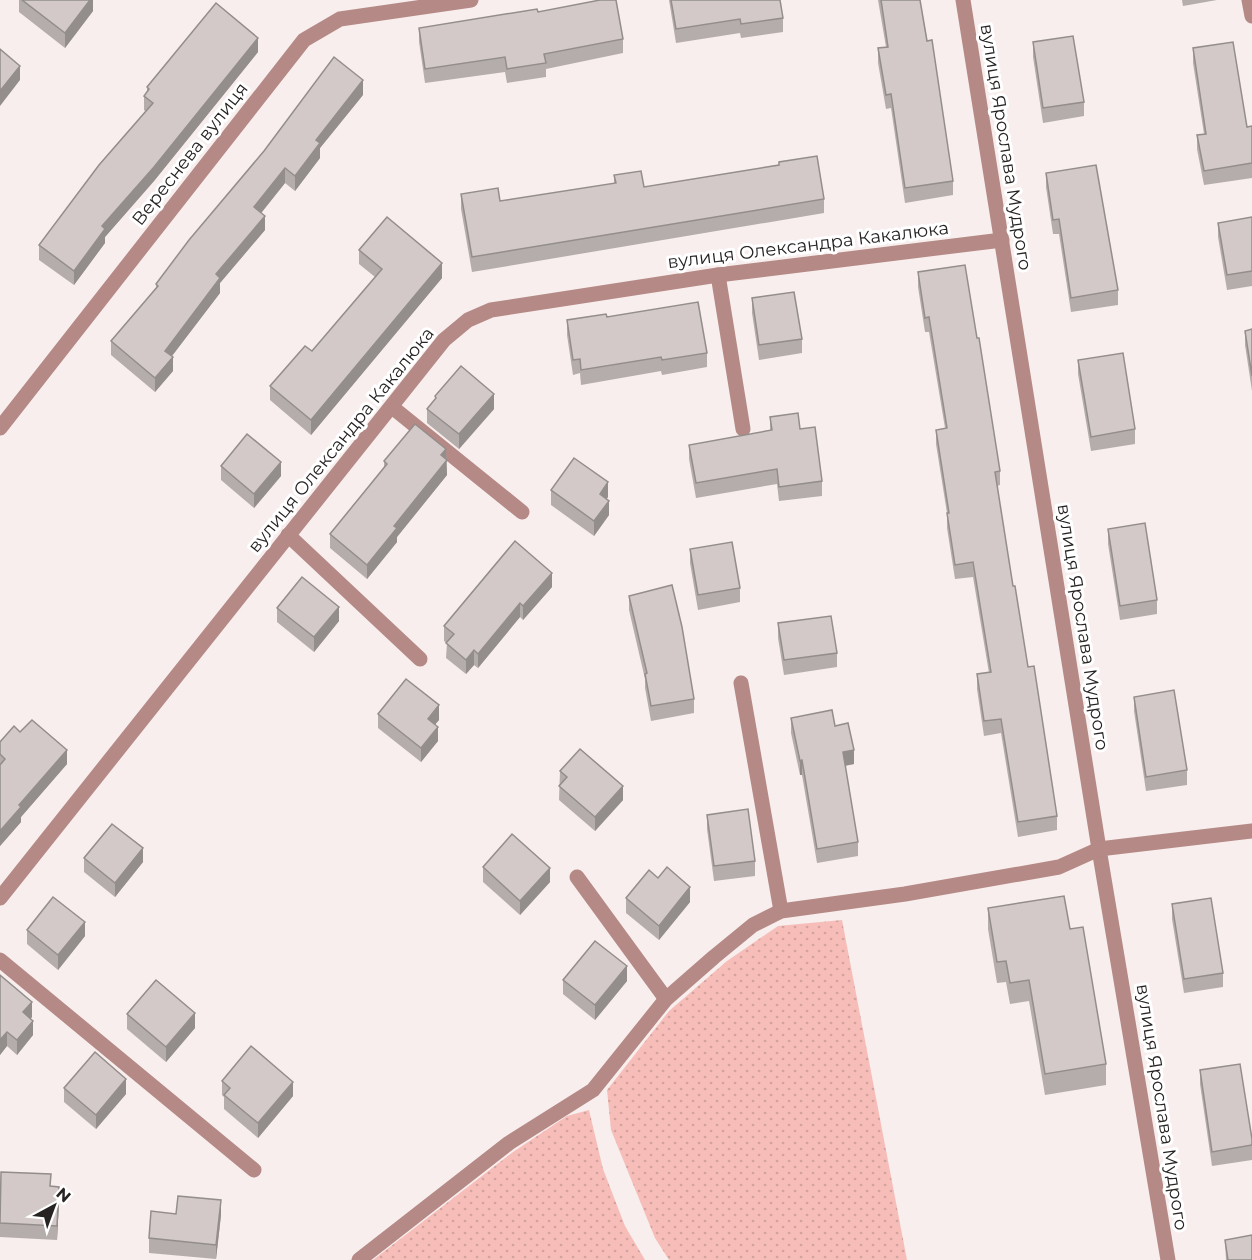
<svg xmlns="http://www.w3.org/2000/svg" width="1252" height="1260" font-family="Montserrat,sans-serif">
  <style>
    .garden { fill: url(#garden-dots) }
    .lines { fill: none; stroke-linecap: round; stroke-linejoin: round }
    .minor { stroke: #b58985; stroke-width: 15 }
    .wall { fill: #b5adac }
    .shaded-wall { fill: #938d8c }
    .building { fill: #d2c9c8; stroke: #938d8c; stroke-width: 1.5 }
    .labels { text-anchor: middle; dominant-baseline: central; stroke-width: 6; stroke-linejoin: round; paint-order: stroke }
    .street-label { font-size: 18px; fill: #262322; stroke: #fff }
  </style>
  <defs>
    <pattern id="garden-dots" width="8" height="8" patternUnits="userSpaceOnUse" patternTransform="scale(1.5)"><rect width="8" height="8" fill="#f7beb9"/><path d="M2 2h.1M6 6h.1" fill="none" stroke="#d4a39f" stroke-width="1.8" stroke-linecap="round"/></pattern>
  </defs>
  <rect width="100%" height="100%" fill="#f7eeed"/>
  <g class="garden">
    <polygon points="842,920 907,1260 669,1260 655,1238 611,1130 607,1090 669,1011 727,961 778,926"/>
    <polygon points="589,1110 603,1169 625,1226 645,1260 373,1260 513,1152 567,1116"/>
  </g>
  <g class="lines">
    <g class="minor">
      <polyline points="963,0 1099,849 1168,1260"/>
      <polyline points="1249,0 1252,16"/>
      <polyline points="718,275 743,429"/>
      <polyline points="392,407 522,512"/>
      <polyline points="0,428 304,40 340,19 471,0"/>
      <polyline points="288,535 420,659"/>
      <polyline points="741,683 781,911"/>
      <polyline points="577,877 666,999"/>
      <polyline points="0,898 444,340 468,320 491,310 718,275 1002,240"/>
      <polyline points="0,960 254,1170"/>
      <polyline points="359,1260 509,1143 593,1090 666,999 714,957 753,925 781,911 905,894 1059,867 1099,849 1252,831"/>
    </g>
  </g>
  <g class="wall">
    <polygon points="19,0 93,0 93,11 65,48 19,12"/>
    <polygon points="669,0 780,0 783,18 783,32 741,38 740,33 676,43"/>
    <polygon points="878,0 920,0 953,181 953,195 905,203 891,108 886,109 878,63 878,48 886,47"/>
    <polygon points="1182,0 1217,0 1183,6"/>
    <polygon points="538,12 623,39 623,53 546,69 546,77 507,83 505,72 425,83 419,42 419,28"/>
    <polygon points="1033,42 1084,102 1084,116 1043,123 1033,57"/>
    <polygon points="1193,48 1247,127 1252,126 1252,178 1204,185 1197,149 1197,135 1204,134 1193,63"/>
    <polygon points="258,52 154,181 105,237 105,243 74,285 39,260 39,245 146,112 144,110 144,96 147,92 147,87"/>
    <polygon points="363,95 320,148 320,158 295,191 285,183 261,213 265,230 220,283 220,293 172,356 173,371 155,392 111,355 111,341 156,288 156,284"/>
    <polygon points="779,162 824,199 824,213 472,272 461,209 461,194 500,201 614,184 614,175 644,187 779,165"/>
    <polygon points="1046,173 1118,290 1118,305 1071,312 1059,234 1053,234 1046,187"/>
    <polygon points="1252,217 1252,286 1227,290 1218,237 1218,223"/>
    <polygon points="359,250 442,278 311,435 270,400 270,386 312,351 375,277 359,264"/>
    <polygon points="918,272 977,338 1000,471 1000,485 997,486 1013,586 1057,816 1057,830 1018,837 1001,733 984,736 977,689 977,674 989,673 973,577 955,579 947,528 947,513 936,444 936,430 945,428 929,332 925,332 918,287"/>
    <polygon points="752,298 802,339 802,353 759,360 752,313"/>
    <polygon points="607,317 707,353 707,367 662,375 661,371 581,385 580,373 573,375 567,335 567,320"/>
    <polygon points="1252,329 1252,391 1245,345 1245,331"/>
    <polygon points="1078,360 1135,429 1135,444 1091,451 1078,374"/>
    <polygon points="435,396 494,409 459,449 427,423 427,409 435,400"/>
    <polygon points="770,417 800,429 822,481 822,496 779,501 777,484 696,498 689,459 689,445 770,431"/>
    <polygon points="446,449 447,475 397,537 397,542 367,579 330,548 330,534 384,467 384,461"/>
    <polygon points="221,466 281,476 254,508 221,480"/>
    <polygon points="551,490 608,497 606,499 609,515 594,536 551,505"/>
    <polygon points="1108,529 1157,600 1157,614 1120,620 1108,544"/>
    <polygon points="690,549 740,588 740,602 698,610 690,563"/>
    <polygon points="552,587 523,620 520,617 478,668 474,665 466,674 446,658 447,643 444,641 444,626"/>
    <polygon points="629,596 694,699 694,713 651,721 645,688 645,679 629,610"/>
    <polygon points="277,608 339,621 314,652 277,622"/>
    <polygon points="778,623 837,653 837,667 784,675 778,638"/>
    <polygon points="1134,697 1187,770 1187,785 1146,791 1134,711"/>
    <polygon points="378,714 439,720 435,724 438,741 421,762 378,728"/>
    <polygon points="791,718 835,726 854,764 845,766 858,842 858,856 817,863 802,775 800,775 791,733"/>
    <polygon points="20,732 67,764 21,817 21,822 0,846 0,742"/>
    <polygon points="560,771 623,800 595,831 559,800"/>
    <polygon points="707,815 755,861 755,876 714,881 707,829"/>
    <polygon points="84,858 143,862 115,897 84,872"/>
    <polygon points="483,867 550,882 520,915 483,882"/>
    <polygon points="658,878 690,902 659,940 626,913 626,898"/>
    <polygon points="1172,904 1223,973 1223,987 1184,993 1172,919"/>
    <polygon points="988,908 1070,929 1106,1064 1106,1085 1045,1095 1029,1001 1010,1004 1006,982 997,983 988,929"/>
    <polygon points="27,930 85,936 58,970 27,944"/>
    <polygon points="0,975 32,1017 31,1018 33,1035 17,1055 7,1046 0,1055"/>
    <polygon points="563,980 627,981 595,1020 563,994"/>
    <polygon points="127,1014 195,1028 166,1062 127,1029"/>
    <polygon points="1200,1070 1252,1139 1252,1160 1212,1166 1200,1084"/>
    <polygon points="222,1081 293,1096 258,1138 224,1109 224,1097 222,1095"/>
    <polygon points="64,1088 126,1094 96,1129 64,1102"/>
    <polygon points="51,1186 59,1201 57,1240 0,1237 0,1192"/>
    <polygon points="221,1215 216,1259 149,1253 149,1238"/>
    <polygon points="1225,1240 1252,1260 1226,1260"/>
  </g>
  <g class="shaded-wall">
    <polygon points="90,0 93,0 93,11 65,48 65,33"/>
    <polygon points="258,38 258,52 154,181 105,237 105,243 74,285 74,271 102,226"/>
    <polygon points="20,66 20,80 0,106 0,91"/>
    <polygon points="363,80 363,95 320,148 320,158 295,191 295,176 316,140"/>
    <polygon points="285,168 285,183 254,222 254,207"/>
    <polygon points="265,216 265,230 220,283 220,293 165,365 165,351 216,274"/>
    <polygon points="442,263 442,278 311,435 311,420"/>
    <polygon points="173,357 173,371 155,392 155,378"/>
    <polygon points="494,394 494,409 459,449 459,434"/>
    <polygon points="446,449 447,475 397,537 397,542 367,579 367,565 394,526 441,455"/>
    <polygon points="281,462 281,476 254,508 254,494"/>
    <polygon points="608,482 608,497 600,508 600,494"/>
    <polygon points="609,501 609,515 594,536 594,521"/>
    <polygon points="552,573 552,587 523,620 523,606"/>
    <polygon points="520,603 520,617 478,668 478,654"/>
    <polygon points="339,607 339,621 314,652 314,637"/>
    <polygon points="474,650 474,665 466,674 466,660"/>
    <polygon points="439,705 439,720 428,733 428,719"/>
    <polygon points="438,727 438,741 421,762 421,748"/>
    <polygon points="67,750 67,764 21,817 21,822 0,846 0,831 19,805"/>
    <polygon points="854,750 854,764 843,766 843,752"/>
    <polygon points="802,760 802,775 800,775 800,761"/>
    <polygon points="623,786 623,800 595,831 595,817"/>
    <polygon points="143,848 143,862 115,897 115,883"/>
    <polygon points="550,868 550,882 520,915 520,901"/>
    <polygon points="690,887 690,902 659,940 659,926"/>
    <polygon points="85,922 85,936 58,970 58,955"/>
    <polygon points="627,966 627,981 595,1020 595,1005"/>
    <polygon points="32,1002 32,1017 23,1027 23,1012"/>
    <polygon points="195,1013 195,1028 166,1062 166,1047"/>
    <polygon points="33,1021 33,1035 17,1055 17,1040"/>
    <polygon points="7,1032 7,1046 0,1055 0,1040"/>
    <polygon points="126,1079 126,1094 96,1129 96,1115"/>
    <polygon points="293,1082 293,1096 258,1138 258,1123"/>
    <polygon points="59,1187 59,1201 57,1240 57,1226"/>
    <polygon points="221,1200 221,1215 216,1259 216,1245"/>
  </g>
  <g class="building">
    <polygon points="22,0 90,0 65,33"/>
    <polygon points="600,0 616,0 623,39 544,54 546,63 507,69 505,57 425,69 419,28 537,9 538,12"/>
    <polygon points="671,0 780,0 783,18 741,24 740,19 676,29"/>
    <polygon points="881,0 920,0 927,41 932,40 953,181 905,188 891,94 886,95 878,48 888,47"/>
    <polygon points="216,3 258,38 154,167 102,226 105,229 74,271 39,245 99,165 153,103 144,96 149,89 147,87"/>
    <polygon points="1073,36 1084,102 1043,108 1033,42"/>
    <polygon points="1233,42 1247,127 1252,126 1252,163 1204,171 1197,135 1206,134 1193,48"/>
    <polygon points="0,49 20,66 0,91"/>
    <polygon points="334,57 363,80 316,140 320,143 295,176 285,168 254,207 265,216 216,274 220,278 165,351 173,357 155,378 111,341 158,286 156,284 189,240 264,151"/>
    <polygon points="817,156 824,199 472,257 461,194 498,188 500,201 616,183 614,175 641,171 644,187 779,165 779,162"/>
    <polygon points="1096,165 1118,290 1071,298 1059,219 1053,220 1046,173"/>
    <polygon points="387,217 442,263 311,420 270,386 305,346 312,351 382,269 359,250"/>
    <polygon points="1252,217 1252,271 1227,275 1218,223"/>
    <polygon points="965,265 977,338 979,338 1000,471 995,472 1013,586 1015,586 1028,667 1034,666 1057,816 1018,822 1001,719 984,721 977,674 991,672 973,562 955,565 947,513 949,513 936,430 947,428 929,317 925,318 918,272"/>
    <polygon points="794,292 802,339 759,345 752,298"/>
    <polygon points="698,302 707,353 662,360 661,357 581,370 580,359 573,360 567,320 606,314 607,317"/>
    <polygon points="1252,329 1252,376 1245,331"/>
    <polygon points="1123,353 1135,429 1091,437 1078,360"/>
    <polygon points="461,366 494,394 459,434 427,409 436,398 435,396"/>
    <polygon points="798,413 800,429 815,427 822,481 779,487 777,469 696,483 689,445 772,430 770,417"/>
    <polygon points="415,424 446,449 441,455 447,460 394,526 397,528 367,565 330,534 387,464 384,461"/>
    <polygon points="247,434 281,462 254,494 221,466"/>
    <polygon points="574,458 608,482 600,494 609,501 594,521 551,490"/>
    <polygon points="1145,523 1157,600 1120,606 1108,529"/>
    <polygon points="515,541 552,573 523,606 520,603 478,654 474,650 466,660 446,643 454,634 444,626"/>
    <polygon points="732,542 740,588 698,595 690,549"/>
    <polygon points="302,577 339,607 314,637 277,608"/>
    <polygon points="672,585 682,627 694,699 651,706 645,674 647,673 629,596"/>
    <polygon points="831,616 837,653 784,660 778,623"/>
    <polygon points="406,679 439,705 428,719 438,727 421,748 378,714"/>
    <polygon points="1174,690 1187,770 1146,777 1134,697"/>
    <polygon points="832,710 835,726 848,723 854,750 843,752 858,842 817,849 802,760 800,761 791,718"/>
    <polygon points="32,720 67,750 19,805 21,807 0,831 0,765 5,759 0,754 0,742 14,726 20,732"/>
    <polygon points="580,749 623,786 595,817 559,786 567,777 560,771"/>
    <polygon points="748,809 755,861 714,866 707,815"/>
    <polygon points="112,824 143,848 115,883 84,858"/>
    <polygon points="512,834 550,868 520,901 483,867"/>
    <polygon points="667,867 690,887 659,926 626,898 649,870 658,878"/>
    <polygon points="1064,896 1070,929 1083,927 1106,1064 1045,1074 1029,980 1010,983 1006,961 997,962 988,908"/>
    <polygon points="53,897 85,922 58,955 27,930"/>
    <polygon points="1211,898 1223,973 1184,979 1172,904"/>
    <polygon points="595,941 627,966 595,1005 563,980"/>
    <polygon points="0,975 32,1002 23,1012 33,1021 17,1040 7,1032 0,1040"/>
    <polygon points="156,980 195,1013 166,1047 127,1014"/>
    <polygon points="251,1046 293,1082 258,1123 224,1095 230,1088 222,1081"/>
    <polygon points="95,1052 126,1079 96,1115 64,1088"/>
    <polygon points="1240,1064 1252,1139 1252,1145 1212,1152 1200,1070"/>
    <polygon points="1,1172 51,1174 50,1186 59,1187 57,1226 0,1223"/>
    <polygon points="178,1196 221,1200 216,1245 149,1238 151,1211 176,1214"/>
    <polygon points="1252,1235 1252,1260 1228,1260 1225,1240"/>
  </g>
  <g class="labels">
    <g class="street-label">
      <text transform="translate(1006 147) rotate(81)">вулиця Ярослава Мудрого</text>
      <text transform="translate(190 154) rotate(-52)">Вереснева вулиця</text>
      <text transform="translate(808 245) rotate(-7)">вулиця Олександра Какалюка</text>
      <text transform="translate(341 440) rotate(-51)">вулиця Олександра Какалюка</text>
      <text transform="translate(1083 627) rotate(81)">вулиця Ярослава Мудрого</text>
      <text transform="translate(1162 1107) rotate(81)">вулиця Ярослава Мудрого</text>
    </g>
  </g>
  <g transform="translate(54 1206) rotate(41)" stroke="#ffffff" stroke-width="4.5" paint-order="stroke">
  <path d="M0-4.5L10 22L0 15L-10 22Z" fill="#262322"/>
  <text y="-9" font-size="16" font-weight="bold" text-anchor="middle" fill="#262322">N</text>
  </g>
</svg>
